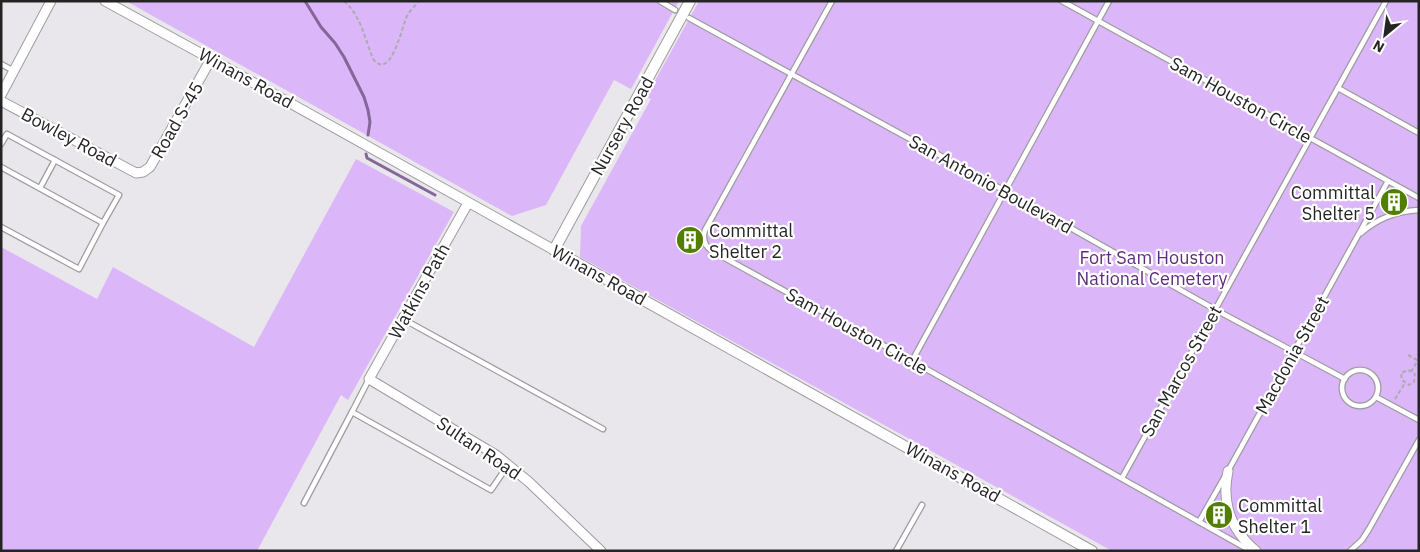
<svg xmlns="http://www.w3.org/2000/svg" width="1420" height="552" font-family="'IBM Plex Sans',sans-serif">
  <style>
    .green { fill: #dbb6f8 }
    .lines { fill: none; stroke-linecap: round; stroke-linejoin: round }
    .stream { stroke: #846699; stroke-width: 3 }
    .building { fill: #c2c0c4; stroke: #767578 }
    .service-casing { stroke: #9e9c9f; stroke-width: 7 }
    .minor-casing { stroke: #9e9c9f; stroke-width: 11 }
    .tertiary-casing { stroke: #9e9c9f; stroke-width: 12 }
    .path { stroke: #acabae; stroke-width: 2; stroke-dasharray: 4 2.5; stroke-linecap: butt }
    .service { stroke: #fff; stroke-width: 4.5 }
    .minor { stroke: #fff; stroke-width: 9 }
    .tertiary { stroke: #fff; stroke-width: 10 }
    .labels { text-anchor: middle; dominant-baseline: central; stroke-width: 4.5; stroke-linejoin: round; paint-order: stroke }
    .street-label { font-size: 18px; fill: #252425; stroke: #fff }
    .poi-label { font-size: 18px; fill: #252425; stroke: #fff; text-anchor: start }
    .park-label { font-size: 18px; fill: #602b81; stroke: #fff }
  </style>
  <rect width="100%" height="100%" fill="#e9e7eb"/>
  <g class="green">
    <polygon points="126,1 679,1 631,89 614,80 546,205 512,216"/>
    <polygon points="699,1 1419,1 1419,551 1112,551 580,257 581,226 651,99 646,97"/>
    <polygon points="356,159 454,212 348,400 341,395 257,551 1,551 1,247 97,299 113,267 254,347"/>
  </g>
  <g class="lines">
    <g class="stream">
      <polyline points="305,1 321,27 335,43 344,57 364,97 368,110 370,122 368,135"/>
      <polyline points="366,154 367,158 435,195"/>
    </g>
  </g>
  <g class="building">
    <polygon points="1400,194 1404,205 1387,210 1384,199"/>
    <polygon points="689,230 699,235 691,251 680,245"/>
    <polygon points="1222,505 1226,521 1216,524 1211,508"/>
  </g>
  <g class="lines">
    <defs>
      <g id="service">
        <polyline points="660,1 675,10"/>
        <path d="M 832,1 L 705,230 C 702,239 705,246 712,251 L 912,361 L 1251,551"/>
        <polyline points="1062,1 1419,198"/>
        <polyline points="689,18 1005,191 1216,310 1345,379"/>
        <polyline points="1,64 14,71"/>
        <polyline points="1338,88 1419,133"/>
        <polyline points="1,144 7,134 119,195 103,223 1,167"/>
        <polyline points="40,188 55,160"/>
        <polyline points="1,227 79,269 103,223"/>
        <path d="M 1361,233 C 1378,218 1397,211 1419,210"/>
        <polyline points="403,319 603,429"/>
        <polyline points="912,361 1109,1"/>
        <circle cx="1360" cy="388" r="18"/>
        <polyline points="369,379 352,412 491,490 508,465"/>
        <polyline points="1376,397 1419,420"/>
        <polyline points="1228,471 1388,181"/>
        <polyline points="1122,478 1386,1"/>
        <polyline points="304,503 352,412"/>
        <polyline points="1199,522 1224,478"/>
        <polyline points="896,551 922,505"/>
        <polyline points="1350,551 1362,540 1369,529 1419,440"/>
      </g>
      <g id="minor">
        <polyline points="105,1 211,59 554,250"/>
        <polyline points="1,95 51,1"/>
        <polyline points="1,101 136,173 143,172 150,167 211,59"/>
        <polyline points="468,203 369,379 496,455 529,482 601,551"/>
        <path d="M 1228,471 C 1221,504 1231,530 1256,551"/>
      </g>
      <polyline id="tertiary" points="690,1 554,250 1092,551"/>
    </defs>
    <use href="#service" class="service-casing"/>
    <use href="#minor" class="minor-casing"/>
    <use href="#tertiary" class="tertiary-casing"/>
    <g class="path">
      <path d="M 344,1 C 361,16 365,39 373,59 C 391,82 402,26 407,16 C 410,10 415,6 419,1"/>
      <polyline points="1408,355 1419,361"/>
      <polygon points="1408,370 1415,374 1414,382 1409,385 1402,380 1401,373"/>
      <polyline points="1411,372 1418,360"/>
      <polyline points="1395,399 1405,383"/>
    </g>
    <use href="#service" class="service"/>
    <use href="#minor" class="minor"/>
    <use href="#tertiary" class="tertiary"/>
  </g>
  <defs>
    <symbol id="building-disc" viewBox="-11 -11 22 22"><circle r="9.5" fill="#527e03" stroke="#fff"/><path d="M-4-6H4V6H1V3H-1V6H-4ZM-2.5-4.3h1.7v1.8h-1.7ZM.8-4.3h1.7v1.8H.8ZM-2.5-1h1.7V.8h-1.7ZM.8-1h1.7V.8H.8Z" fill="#fff"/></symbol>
  </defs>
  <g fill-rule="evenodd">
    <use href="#building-disc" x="1378" y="186" width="32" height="32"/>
    <use href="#building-disc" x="674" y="224" width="32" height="32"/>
    <use href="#building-disc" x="1203" y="499" width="32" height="32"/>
  </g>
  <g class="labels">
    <g class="street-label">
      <text transform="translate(246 78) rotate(29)">Winans Road</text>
      <text transform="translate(1241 100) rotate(29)">Sam Houston Circle</text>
      <text transform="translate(177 120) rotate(-60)">Road S-45</text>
      <text transform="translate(622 126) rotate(-61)">Nursery Road</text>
      <text transform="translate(69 137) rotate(28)">Bowley Road</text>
      <text transform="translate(991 184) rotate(29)">San Antonio Boulevard</text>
      <text transform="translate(599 275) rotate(29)">Winans Road</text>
      <text transform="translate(419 291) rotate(-61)">Watkins Path</text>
      <text transform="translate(857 331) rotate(29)">Sam Houston Circle</text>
      <text transform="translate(1292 355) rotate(-61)">Macdonia Street</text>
      <text transform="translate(1181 371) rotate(-61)">San Marcos Street</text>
      <text transform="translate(479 448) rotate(34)">Sultan Road</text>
      <text transform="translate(953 472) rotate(29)">Winans Road</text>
    </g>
    <g class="poi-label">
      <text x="1375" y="192" text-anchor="end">Committal<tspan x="1375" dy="21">Shelter 5</tspan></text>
      <text x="709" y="230">Committal<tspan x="709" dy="21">Shelter 2</tspan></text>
      <text x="1238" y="505">Committal<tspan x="1238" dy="21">Shelter 1</tspan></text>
    </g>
    <g class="park-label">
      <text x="1152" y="257">Fort Sam Houston<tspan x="1152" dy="21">National Cemetery</tspan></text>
    </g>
  </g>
  <rect width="1420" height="552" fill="none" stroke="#252425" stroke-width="5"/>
  <g transform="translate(1385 35) rotate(209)" stroke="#ffffff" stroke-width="4" paint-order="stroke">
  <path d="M0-4L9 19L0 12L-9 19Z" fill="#252425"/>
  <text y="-8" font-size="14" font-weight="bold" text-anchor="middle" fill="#252425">N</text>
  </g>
</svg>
